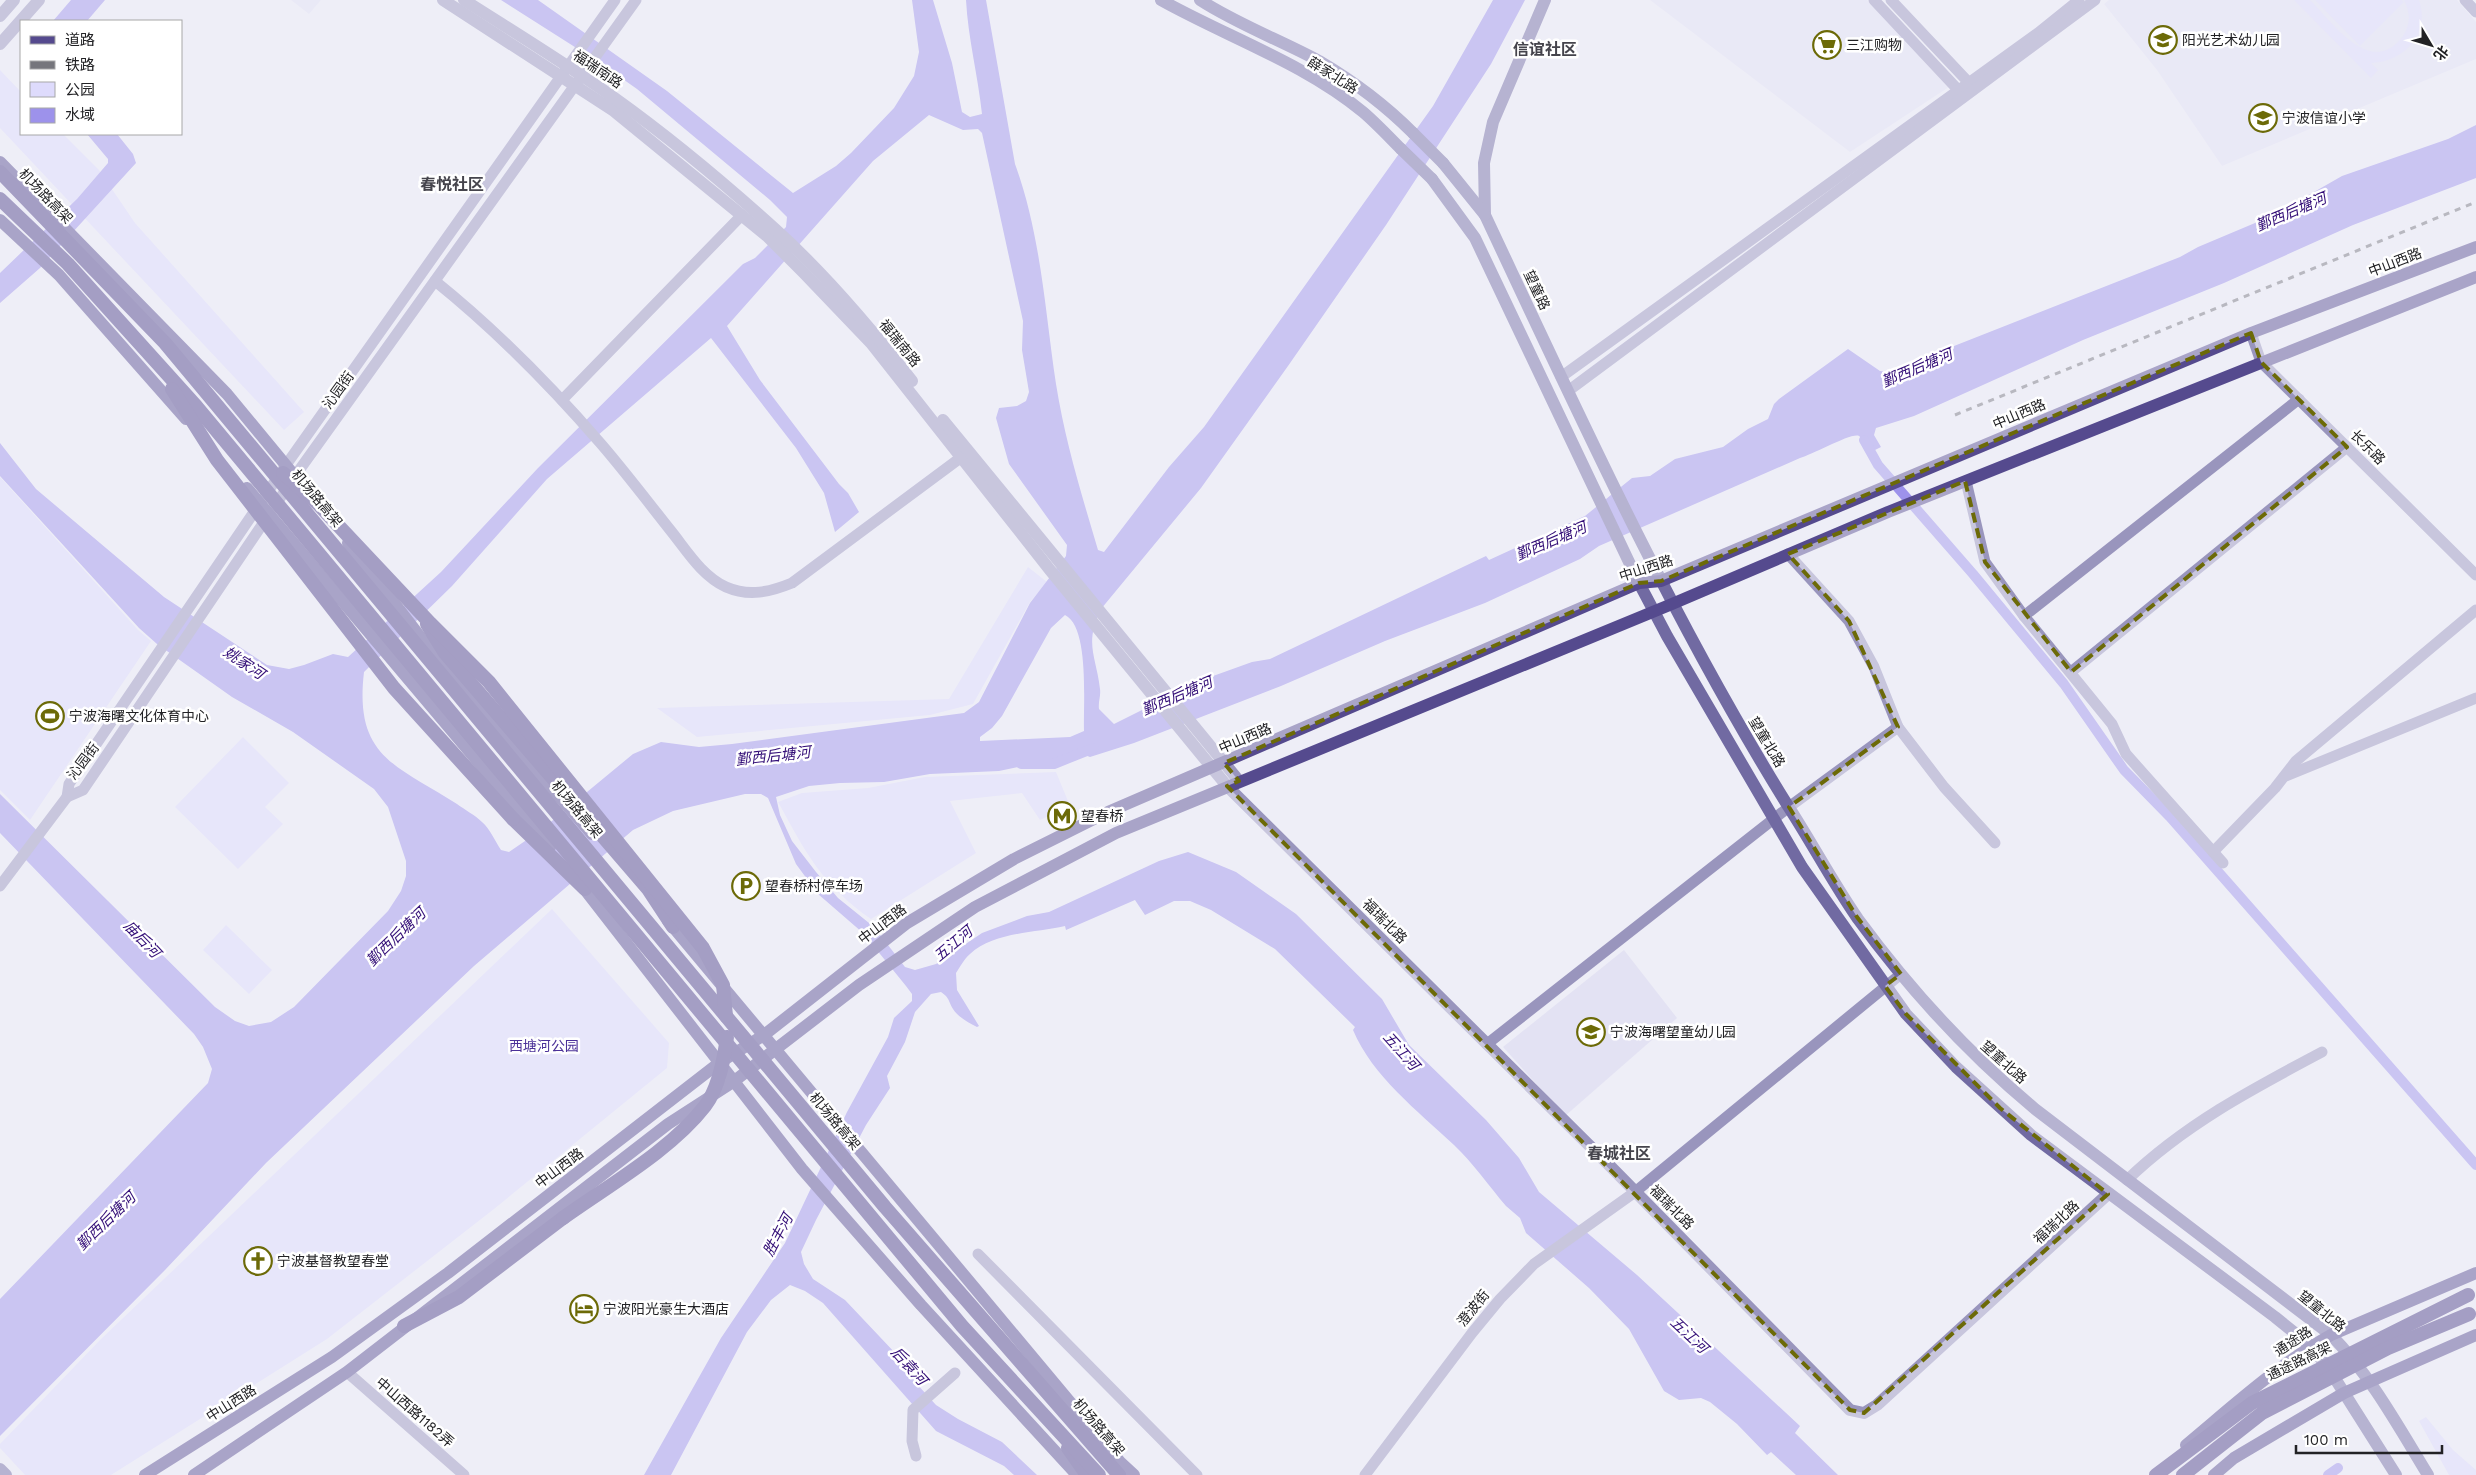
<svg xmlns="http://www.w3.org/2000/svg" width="2476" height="1475" font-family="'Work Sans','Noto Sans SC',sans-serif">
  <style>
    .built { fill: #e3e2f3 }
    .green { fill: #dedbfc }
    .water { fill: #9d92eb; fill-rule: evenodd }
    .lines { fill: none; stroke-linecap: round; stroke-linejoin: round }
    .canal { stroke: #9d92eb; stroke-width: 10 }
    .minor { stroke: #9995bd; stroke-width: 11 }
    .tertiary { stroke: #9995bd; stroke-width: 12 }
    .secondary { stroke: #716aa2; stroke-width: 12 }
    .primary { stroke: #554a8e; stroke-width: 12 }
    .trunk { stroke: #4a3c85; stroke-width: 14 }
    .rail { stroke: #76767c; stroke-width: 3; stroke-dasharray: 6 6; stroke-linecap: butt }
    .secondary-bridge { stroke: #716aa2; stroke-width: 12 }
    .trunk-bridge { stroke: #4a3c85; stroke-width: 14 }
    .marked { fill: none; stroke: #6c6a07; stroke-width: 4; stroke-dasharray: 10 6; stroke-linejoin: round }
    .labels { text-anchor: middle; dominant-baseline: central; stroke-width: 5; stroke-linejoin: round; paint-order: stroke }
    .poi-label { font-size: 14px; fill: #222225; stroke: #fff; text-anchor: start }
    .street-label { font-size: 14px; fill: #222225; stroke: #fff }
    .park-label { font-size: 14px; fill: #4b3198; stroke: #fff }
    .water-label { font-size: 15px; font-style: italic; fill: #330e77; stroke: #fff }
    .quarter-label { font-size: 16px; font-weight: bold; fill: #45444c; stroke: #fff }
  </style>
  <rect width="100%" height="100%" fill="#eeeef7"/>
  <g class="built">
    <polygon points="291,0 321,0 309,14"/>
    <polygon points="1650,0 1867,0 1952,85 1850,152"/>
    <polygon points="2109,0 2457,0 2476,22 2476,59 2222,166 2157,70 2104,4"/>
    <polygon points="1624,950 1677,1018 1565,1116 1503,1047"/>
  </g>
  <g class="green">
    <path d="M 2294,0 L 2310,0 C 2333,23 2371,79 2403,36 C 2411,24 2410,12 2404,0 L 2419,0 C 2431,34 2404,62 2371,63 L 2378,70 L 2371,78 Z"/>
    <polygon points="2315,0 2402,0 2404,2 2360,46"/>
    <polygon points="0,70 21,92 21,134 63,134 99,170 135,223 304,412 284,430 0,128"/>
    <polygon points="0,477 138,630 151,641 30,820 0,790"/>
    <polygon points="1028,567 1047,582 1030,602 973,704 930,715 697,737 657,708 949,699"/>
    <polygon points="243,737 289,783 265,807 283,824 238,869 175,807"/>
    <path d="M 1056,772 L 1070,806 L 1040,820 L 1022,793 L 950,801 L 976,853 L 871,919 C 822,885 806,853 778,802 L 802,793 L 868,788 L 925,777 Z"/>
    <polygon points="552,909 669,1043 667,1068 494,1209 327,1339 111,1475 25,1475 0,1448 0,1444 100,1340"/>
    <polygon points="226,925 272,970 249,994 203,950"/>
    <polygon points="2426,1417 2453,1450 2476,1470 2476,1475 2449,1475 2419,1421"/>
  </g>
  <g class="water">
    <polygon points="71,0 105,0 87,21 53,21"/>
    <path d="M 501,0 L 538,0 L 667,91 L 793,193 L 836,166 L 851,153 L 894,108 L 914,76 L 919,52 L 912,0 L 933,0 L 952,63 L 962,112 L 970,117 L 982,114 C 978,76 968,38 966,0 L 986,0 L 1015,164 C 1041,235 1045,311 1056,384 C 1065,441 1082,496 1098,550 L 1104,552 L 1169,467 L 1204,427 L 1433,106 L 1493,0 L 1525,0 L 1491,64 L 1386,225 L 1288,366 L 1201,488 L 1101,609 C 1084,644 1096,655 1100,689 C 1101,696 1098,702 1099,709 L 1114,724 L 1202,680 L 1252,662 L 1270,659 L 1486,556 L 1489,560 L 1585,516 L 1632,478 L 1650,476 L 1675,459 L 1723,447 L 1748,429 L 1768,419 L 1774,404 L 1779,399 L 1848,349 L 1880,371 L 1888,372 L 2180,257 L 2198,247 L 2274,215 L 2342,176 L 2448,139 L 2476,125 L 2476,178 L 2353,225 L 2224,283 L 2083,340 L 1914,416 L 1876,428 L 1874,435 L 1881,447 L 1869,453 C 1867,448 1864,439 1859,436 C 1852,432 1812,455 1800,458 L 1599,546 L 1580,559 L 1485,603 L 1385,641 L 1281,686 L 1134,743 L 1090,757 L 1077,752 L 1048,761 L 999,771 L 930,774 L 884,782 L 840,783 L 809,786 L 776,797 L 780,815 L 792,841 L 816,872 L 838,898 L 874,927 L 905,967 L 915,970 L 936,964 L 982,933 L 1027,916 L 1049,912 L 1159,861 L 1188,852 L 1236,872 L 1296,914 L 1382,999 L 1409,1045 L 1486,1120 L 1519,1158 L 1539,1192 L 1637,1275 L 1800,1426 L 1795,1433 L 1838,1475 L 1796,1475 L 1771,1452 L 1767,1455 L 1737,1424 L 1710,1402 L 1701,1398 L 1679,1400 L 1664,1391 L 1629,1329 L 1589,1288 L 1526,1233 L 1520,1218 L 1506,1206 C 1489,1186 1473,1163 1454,1145 C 1417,1110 1373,1077 1353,1030 L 1355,1027 L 1275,949 L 1211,910 L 1190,901 L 1174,901 L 1145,915 L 1135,900 L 1066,930 L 1065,926 C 1035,933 994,932 970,954 C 964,959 960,967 956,973 L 957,990 L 979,1026 L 977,1027 C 969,1023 958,1017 953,1009 C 948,1001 950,998 941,992 L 931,994 L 915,1012 L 905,1042 L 887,1076 L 890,1088 L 866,1125 L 816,1220 L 801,1252 L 804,1264 L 813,1279 L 845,1300 L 897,1355 L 913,1374 L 916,1383 L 936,1405 L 958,1419 L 1002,1442 L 1037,1475 L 1014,1475 L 1004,1466 L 936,1431 L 823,1303 L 805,1291 L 790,1285 L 771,1300 L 747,1332 L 671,1475 L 644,1475 L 721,1338 L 785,1243 L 847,1112 L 888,1037 L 894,1018 L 912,1001 L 912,994 L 906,986 L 863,933 L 818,894 L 796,864 L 768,798 L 761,794 L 745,794 L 673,811 L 633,830 L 474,966 L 266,1163 L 165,1270 L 0,1436 L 0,1299 L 208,1083 L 212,1069 L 203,1047 L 194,1034 L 0,833 L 0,794 L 215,1007 L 235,1021 L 249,1026 L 271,1022 L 294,1007 L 388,911 L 401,891 L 406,876 L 406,861 L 388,807 L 374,789 L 293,732 L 232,697 L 157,644 L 139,628 L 0,476 L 0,443 L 36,489 L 164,597 L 267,665 L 289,669 L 304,665 L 333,654 L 348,657 L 441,572 L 538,468 L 743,264 L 755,258 L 786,227 L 787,217 L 770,200 L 637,89 L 600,63 ZM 929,115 L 963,130 L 978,129 L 982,133 L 1023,321 L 1022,350 L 1029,392 L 1026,401 L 1017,406 L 999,408 L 996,418 L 1009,464 L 1067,545 L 1066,556 L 1030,603 L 979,702 L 964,713 L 732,744 L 699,747 L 661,742 L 633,754 L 541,830 L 509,852 L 501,850 C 495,841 490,829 482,822 C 475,815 465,810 457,804 C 396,765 354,757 364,672 L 452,586 L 547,479 L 711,338 L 796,448 L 824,493 L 835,532 L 859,512 L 848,493 L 839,484 L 760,380 L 727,326 L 873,161 ZM 1065,615 C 1090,627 1083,706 1084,731 L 1070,737 L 980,741 L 980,737 L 992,728 L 1002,716 L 1051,628 Z"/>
    <polygon points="87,134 117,134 133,154 136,163 40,268 0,303 0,273 77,199 108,163 108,159"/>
  </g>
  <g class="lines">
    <g class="canal">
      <polyline points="1864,440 1878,465 1973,574 2064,684 2124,770 2170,817 2476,1165"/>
      <polyline points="1021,764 1054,764 1094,748"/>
      <polyline points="2328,1475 2338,1468"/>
    </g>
    <g class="minor">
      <polyline points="1874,0 1962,94"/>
      <polyline points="1891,0 1972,86"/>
      <polyline points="2465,0 2476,12"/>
      <path d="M 435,281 C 496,330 551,386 602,445 C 626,473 648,502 671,531 C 687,551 702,576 726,587 C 749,597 770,592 792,583 L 967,453"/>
      <polyline points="2251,333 2261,362 2476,575"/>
      <polyline points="1561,377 2038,33 2079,0"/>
      <polyline points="1568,391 2095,0"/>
      <polyline points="562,400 742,215"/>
      <polyline points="1966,481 1985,562 2024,616 2112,724 2126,754 2223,863"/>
      <polyline points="1788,554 1849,621 1874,667 1898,727 1944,787 1995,843"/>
      <polyline points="2024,616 2299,399"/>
      <polyline points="2071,672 2347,447"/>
      <polyline points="2286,776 2476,698"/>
      <polyline points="67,797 69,784 286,465 615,0"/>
      <polyline points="2213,852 2275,788 2296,761 2476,610"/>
      <polyline points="0,886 67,797 83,790 295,476 636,0"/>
      <polyline points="1487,1044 1789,807 1898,727"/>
      <path d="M 2127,1180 C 2184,1125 2252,1089 2322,1052"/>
      <polyline points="978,1254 1197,1475"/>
      <polyline points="347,1372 464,1475"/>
      <polyline points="916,1456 912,1441 913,1410 955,1373"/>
      <polyline points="1365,1475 1472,1333 1500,1299 1534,1264 1635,1192 1901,974"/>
    </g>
    <g class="tertiary">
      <polyline points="443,0 614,111 767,236 803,272 871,343 1050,570 1227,786 1611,1167 1850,1410 1864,1413 1877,1405 2108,1194"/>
      <path d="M 464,0 C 514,32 565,63 613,97 C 669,137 724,183 775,229 C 825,274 870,327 912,381"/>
      <polyline points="0,16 14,0"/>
      <polyline points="0,44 39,0"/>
      <polyline points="943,420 1239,781"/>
    </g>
    <g class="secondary">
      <path d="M 1161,0 C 1227,37 1304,63 1363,112 C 1376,123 1389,137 1401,149"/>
      <path d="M 1200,0 C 1237,24 1280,40 1319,61 C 1353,81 1385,105 1413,133"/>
      <path d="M 1545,0 L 1493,122 L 1484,163 L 1485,215 C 1579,415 1671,618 1788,806 C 1812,843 1833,883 1858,919 C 1910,990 1968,1053 2035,1109 L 2331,1335 C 2371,1376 2398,1426 2428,1475"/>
      <polyline points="1443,163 1485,215"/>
      <polyline points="1432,179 1475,238 1639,583 1667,636 1802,867 1906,1014 1956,1067 2031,1135 2275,1317 2311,1346 2329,1369 2396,1475"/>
      <polyline points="0,1469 6,1475"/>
    </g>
    <g class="primary">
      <polyline points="0,162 227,394 303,486"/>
      <polyline points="0,220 59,275 186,419"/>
      <polyline points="247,488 550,847"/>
      <polyline points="348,543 421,638 592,834"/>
      <polyline points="579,882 802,1169 921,1305 1077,1475"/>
      <polyline points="668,921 1121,1463 1134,1475"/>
      <path d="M 2186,1445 C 2233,1406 2277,1365 2331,1335 L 2476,1273"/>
      <polyline points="145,1475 332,1357 448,1273 719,1063 764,1035 907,923 1014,859 1108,812 1639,583 1661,581 2251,333 2476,247"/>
      <polyline points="194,1475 347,1372 668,1124 733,1082 859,985 975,907 1116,833 1672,604 1888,512 2476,277"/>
      <polyline points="2214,1475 2234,1458 2344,1393 2476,1335"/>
    </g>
    <g class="trunk">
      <polyline points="427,624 445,653 648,889 673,927"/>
      <polyline points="513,819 585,889"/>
      <polyline points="404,1326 459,1297 563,1218"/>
      <polyline points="1068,1448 1087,1475"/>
    </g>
    <polyline class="rail" points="1955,415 2476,202"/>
    <g class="secondary-bridge">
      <polyline points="1413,133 1443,163"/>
      <polyline points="1401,149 1432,179"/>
    </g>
    <g class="trunk-bridge">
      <polyline points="0,172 165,343 885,1207 1119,1475"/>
      <polyline points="0,199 68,264 196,406 962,1326 1099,1475"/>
      <polyline points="172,389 217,460 394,688 513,819"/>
      <polyline points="283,473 318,504 430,623 489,682 703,948 723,985 726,1016"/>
      <path d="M 563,1218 C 609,1185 671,1150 705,1106 C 719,1088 724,1059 727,1037"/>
      <polyline points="2156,1475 2252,1403 2468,1295"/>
      <polyline points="2183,1475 2262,1413 2388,1348 2469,1314"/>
    </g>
  </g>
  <path d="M0 0H2476V1475H0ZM 2251,333 L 2261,362 L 2347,447 L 2071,672 L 1985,562 L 1965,481 L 1788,554 L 1849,621 L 1898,727 L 1789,807 L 1857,917 L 1901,974 L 1885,986 L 1906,1014 L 2000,1108 L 2108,1194 L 1864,1413 L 1850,1410 L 1227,786 L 1239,781 L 1224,763 L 1639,583 L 1661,581 Z" fill="#eeeef7" fill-opacity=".55" fill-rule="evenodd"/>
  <path class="marked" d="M 2251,333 L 2261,362 L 2347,447 L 2071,672 L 1985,562 L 1965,481 L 1788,554 L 1849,621 L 1898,727 L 1789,807 L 1857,917 L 1901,974 L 1885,986 L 1906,1014 L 2000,1108 L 2108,1194 L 1864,1413 L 1850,1410 L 1227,786 L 1239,781 L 1224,763 L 1639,583 L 1661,581 Z"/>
  <defs>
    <symbol id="school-ring" viewBox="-11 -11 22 22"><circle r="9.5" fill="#fff" stroke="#6c6a07" stroke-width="1.5"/><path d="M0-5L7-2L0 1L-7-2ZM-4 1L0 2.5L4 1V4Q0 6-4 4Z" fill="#6c6a07"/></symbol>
    <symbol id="supermarket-ring" viewBox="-11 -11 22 22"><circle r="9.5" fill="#fff" stroke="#6c6a07" stroke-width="1.5"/><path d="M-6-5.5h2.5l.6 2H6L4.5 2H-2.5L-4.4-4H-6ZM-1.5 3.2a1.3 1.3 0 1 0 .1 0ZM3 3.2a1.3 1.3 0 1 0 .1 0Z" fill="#6c6a07"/></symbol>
    <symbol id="stadium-ring" viewBox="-11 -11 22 22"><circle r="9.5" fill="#fff" stroke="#6c6a07" stroke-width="1.5"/><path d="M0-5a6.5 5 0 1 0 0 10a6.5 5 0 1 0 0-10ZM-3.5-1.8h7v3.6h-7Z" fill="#6c6a07"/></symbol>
    <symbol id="metro-ring" viewBox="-11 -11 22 22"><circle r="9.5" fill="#fff" stroke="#6c6a07" stroke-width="1.5"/><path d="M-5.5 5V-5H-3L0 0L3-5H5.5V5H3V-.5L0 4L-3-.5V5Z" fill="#6c6a07"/></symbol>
    <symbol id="parking-ring" viewBox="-11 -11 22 22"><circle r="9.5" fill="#fff" stroke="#6c6a07" stroke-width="1.5"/><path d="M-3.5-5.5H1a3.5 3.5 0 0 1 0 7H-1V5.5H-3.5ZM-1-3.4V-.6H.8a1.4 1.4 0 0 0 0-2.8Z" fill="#6c6a07"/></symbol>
    <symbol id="church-ring" viewBox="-11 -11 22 22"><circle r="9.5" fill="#fff" stroke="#6c6a07" stroke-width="1.5"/><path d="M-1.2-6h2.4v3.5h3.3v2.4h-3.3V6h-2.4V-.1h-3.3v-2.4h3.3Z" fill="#6c6a07"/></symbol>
    <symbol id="hotel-ring" viewBox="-11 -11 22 22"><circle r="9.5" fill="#fff" stroke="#6c6a07" stroke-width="1.5"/><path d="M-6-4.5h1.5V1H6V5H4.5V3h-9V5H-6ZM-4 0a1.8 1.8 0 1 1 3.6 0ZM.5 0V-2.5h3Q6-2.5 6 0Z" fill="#6c6a07"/></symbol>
  </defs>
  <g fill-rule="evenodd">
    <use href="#school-ring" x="2147" y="24" width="32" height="32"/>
    <use href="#supermarket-ring" x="1811" y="29" width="32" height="32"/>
    <use href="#school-ring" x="2247" y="102" width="32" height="32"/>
    <use href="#stadium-ring" x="34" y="700" width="32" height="32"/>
    <use href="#metro-ring" x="1046" y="800" width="32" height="32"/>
    <use href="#parking-ring" x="730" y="870" width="32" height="32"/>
    <use href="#school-ring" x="1575" y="1016" width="32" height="32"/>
    <use href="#church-ring" x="242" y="1245" width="32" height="32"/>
    <use href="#hotel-ring" x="568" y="1293" width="32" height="32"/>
  </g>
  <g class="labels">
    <g class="poi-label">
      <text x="2182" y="40">阳光艺术幼儿园</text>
      <text x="1846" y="45">三江购物</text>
      <text x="2282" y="118">宁波信谊小学</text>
      <text x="69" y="716">宁波海曙文化体育中心</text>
      <text x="1081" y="816">望春桥</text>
      <text x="765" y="886">望春桥村停车场</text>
      <text x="1610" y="1032">宁波海曙望童幼儿园</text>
      <text x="277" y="1261">宁波基督教望春堂</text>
      <text x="603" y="1309">宁波阳光豪生大酒店</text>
    </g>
    <g class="street-label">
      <text transform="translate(598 69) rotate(34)">福瑞南路</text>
      <text transform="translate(1333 75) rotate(32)">薛家北路</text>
      <text transform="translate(46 196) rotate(46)">机场路高架</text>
      <text transform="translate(2395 262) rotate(-21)">中山西路</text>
      <text transform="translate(1537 290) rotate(65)">望童路</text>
      <text transform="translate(900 343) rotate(51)">福瑞南路</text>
      <text transform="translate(338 390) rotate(-54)">沁园街</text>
      <text transform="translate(2019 414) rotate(-23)">中山西路</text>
      <text transform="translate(2368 447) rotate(45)">长乐路</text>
      <text transform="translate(317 498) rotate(50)">机场路高架</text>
      <text transform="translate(1646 568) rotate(-18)">中山西路</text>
      <text transform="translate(1245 738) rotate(-23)">中山西路</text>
      <text transform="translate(1767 742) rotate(59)">望童北路</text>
      <text transform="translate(83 761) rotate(-53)">沁园街</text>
      <text transform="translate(577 809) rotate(50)">机场路高架</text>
      <text transform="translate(1385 921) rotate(45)">福瑞北路</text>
      <text transform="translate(882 924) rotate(-37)">中山西路</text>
      <text transform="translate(2004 1062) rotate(42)">望童北路</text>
      <text transform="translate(835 1121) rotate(50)">机场路高架</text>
      <text transform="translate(559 1168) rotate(-37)">中山西路</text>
      <text transform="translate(1672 1207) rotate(45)">福瑞北路</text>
      <text transform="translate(2056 1222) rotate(-43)">福瑞北路</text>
      <text transform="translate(1473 1308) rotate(-51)">澄波街</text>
      <text transform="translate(2322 1311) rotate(39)">望童北路</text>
      <text transform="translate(2293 1341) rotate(-33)">通途路</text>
      <text transform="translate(2299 1361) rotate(-26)">通途路高架</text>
      <text transform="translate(231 1403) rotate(-32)">中山西路</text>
      <text transform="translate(415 1412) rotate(41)">中山西路1182弄</text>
      <text transform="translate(1099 1427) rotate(49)">机场路高架</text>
    </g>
    <g class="park-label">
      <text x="544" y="1046">西塘河公园</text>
    </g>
    <g class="water-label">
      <text transform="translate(2291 212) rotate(-23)">鄞西后塘河</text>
      <text transform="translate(1917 368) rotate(-23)">鄞西后塘河</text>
      <text transform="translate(1551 541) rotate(-23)">鄞西后塘河</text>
      <text transform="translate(244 663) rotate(34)">姚家河</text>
      <text transform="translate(1177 696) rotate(-23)">鄞西后塘河</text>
      <text transform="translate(773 756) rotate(-6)">鄞西后塘河</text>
      <text transform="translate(396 937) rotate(-44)">鄞西后塘河</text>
      <text transform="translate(142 939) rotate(46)">庙后河</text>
      <text transform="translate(953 944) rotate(-40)">五江河</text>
      <text transform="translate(1401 1051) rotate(48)">五江河</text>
      <text transform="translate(106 1221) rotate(-44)">鄞西后塘河</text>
      <text transform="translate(778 1235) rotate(-62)">胜丰河</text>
      <text transform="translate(1689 1335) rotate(43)">五江河</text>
      <text transform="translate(909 1366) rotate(48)">后袁河</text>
    </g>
    <g class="quarter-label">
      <text x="1545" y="49">信谊社区</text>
      <text x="452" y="184">春悦社区</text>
      <text x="1619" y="1153">春城社区</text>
    </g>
  </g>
  <rect x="20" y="20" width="162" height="115" fill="#ffffff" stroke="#a7a7a8"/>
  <rect x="30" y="36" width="25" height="8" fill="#554a8e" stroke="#a7a7a8"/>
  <text x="65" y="45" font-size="15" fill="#222225">道路</text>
  <rect x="30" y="61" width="25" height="8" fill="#76767c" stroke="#a7a7a8"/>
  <text x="65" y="70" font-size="15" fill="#222225">铁路</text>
  <rect x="30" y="82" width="25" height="15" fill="#dedbfc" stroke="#a7a7a8"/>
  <text x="65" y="95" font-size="15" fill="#222225">公园</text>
  <rect x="30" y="108" width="25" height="15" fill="#9d92eb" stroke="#a7a7a8"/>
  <text x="65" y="120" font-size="15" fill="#222225">水域</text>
  <g transform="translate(2431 45) rotate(128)" stroke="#ffffff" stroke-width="4" paint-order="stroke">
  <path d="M0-4L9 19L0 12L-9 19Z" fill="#222225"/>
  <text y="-8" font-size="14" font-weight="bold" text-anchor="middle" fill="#222225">北</text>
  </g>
  <path d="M2296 1445v8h146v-8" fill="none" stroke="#222225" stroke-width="2.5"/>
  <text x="2304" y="1445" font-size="15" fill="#222225" stroke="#ffffff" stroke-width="4" paint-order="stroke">100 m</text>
</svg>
